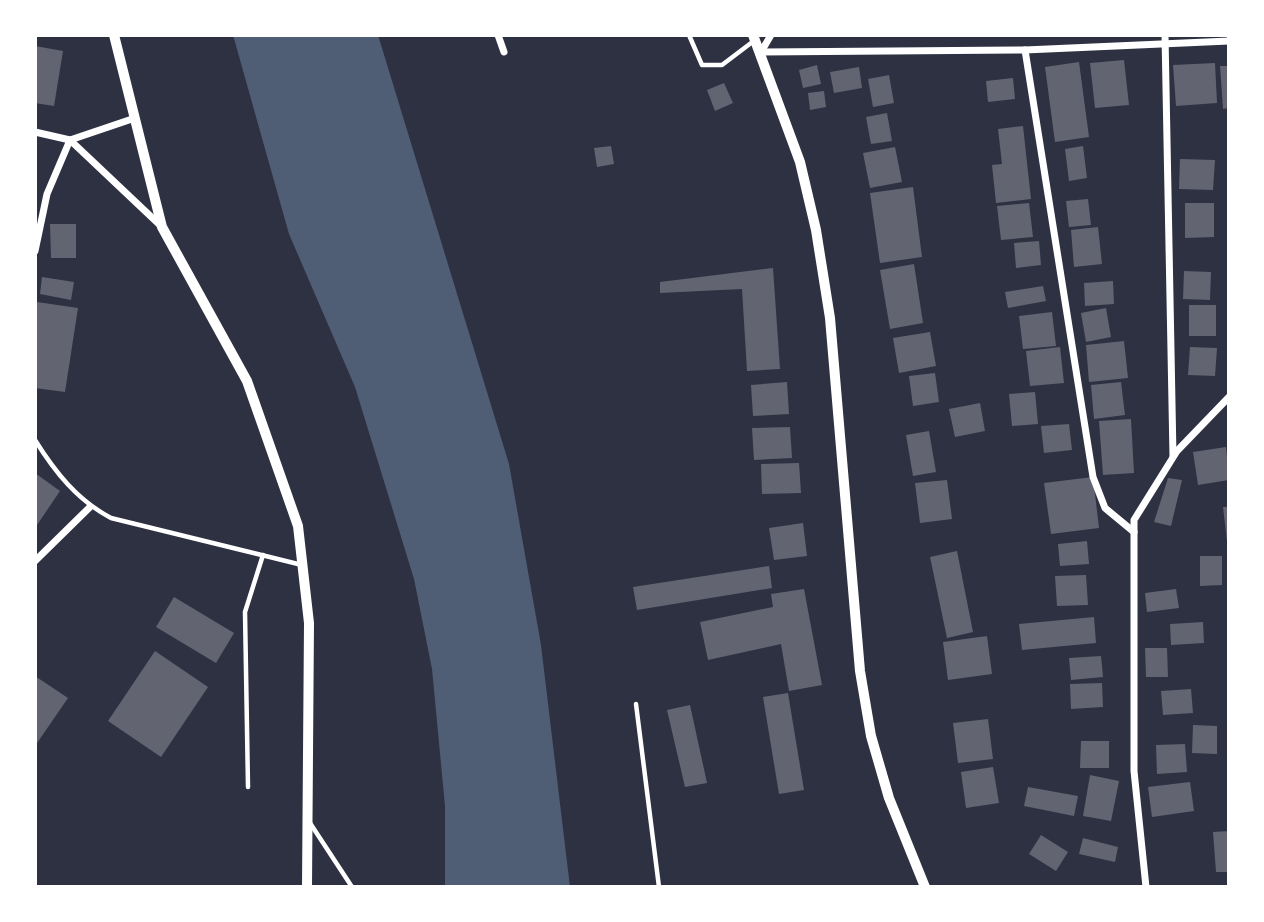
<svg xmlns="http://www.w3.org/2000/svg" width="1264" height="922" font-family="Roboto,sans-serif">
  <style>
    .water { fill: #4f5d75 }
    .building { fill: #626471 }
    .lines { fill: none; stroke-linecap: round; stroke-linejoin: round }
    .service { stroke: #fff; stroke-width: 4.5 }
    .minor { stroke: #fff; stroke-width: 7 }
    .tertiary { stroke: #fff; stroke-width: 10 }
  </style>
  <rect width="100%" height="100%" fill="#2d3142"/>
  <polygon class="water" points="233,35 378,35 509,464 541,645 570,887 445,887 445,806 432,669 414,579 355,387 289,234"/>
  <g class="building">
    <polygon points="35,46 63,51 54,106 35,103"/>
    <polygon points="1124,60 1129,105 1095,108 1090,63"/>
    <polygon points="1079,62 1089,137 1055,142 1045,67"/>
    <polygon points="1215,63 1217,103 1176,106 1173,65"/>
    <polygon points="817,65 821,84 803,88 799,70"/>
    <polygon points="1220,66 1229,66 1229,108 1223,109"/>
    <polygon points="859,67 862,88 834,93 830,72"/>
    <polygon points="889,75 894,103 873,107 868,79"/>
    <polygon points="1013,78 1015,99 988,102 986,81"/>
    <polygon points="724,83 733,103 715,111 707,90"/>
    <polygon points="824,91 826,107 810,110 808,93"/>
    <polygon points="887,113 892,141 871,144 866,117"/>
    <polygon points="1023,126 1031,199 996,203 992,165 1002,164 998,129"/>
    <polygon points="611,146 614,164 597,167 594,148"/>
    <polygon points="1083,146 1087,178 1069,181 1065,149"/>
    <polygon points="895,147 902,182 870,188 863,153"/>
    <polygon points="1180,159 1215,160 1213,190 1179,189"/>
    <polygon points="913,187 922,257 880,263 870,193"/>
    <polygon points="1088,199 1091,225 1069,227 1066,201"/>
    <polygon points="1029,203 1033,237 1001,240 997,206"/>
    <polygon points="1185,203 1214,203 1214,237 1185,238"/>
    <polygon points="50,224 76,224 76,258 51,258"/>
    <polygon points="1098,227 1102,264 1074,267 1071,230"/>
    <polygon points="1039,241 1041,265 1016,268 1014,243"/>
    <polygon points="914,264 923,323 890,329 880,270"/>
    <polygon points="773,268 780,369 747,371 742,289 660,293 660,282"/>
    <polygon points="1184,271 1211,272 1210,300 1183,299"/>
    <polygon points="42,277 74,282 71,300 40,294"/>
    <polygon points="1113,281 1114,304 1085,306 1084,283"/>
    <polygon points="1043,286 1046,301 1008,308 1005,292"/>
    <polygon points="37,302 78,308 65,392 35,388 35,318"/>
    <rect x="1189" y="305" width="27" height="31"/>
    <polygon points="1106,308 1111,337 1086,342 1081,313"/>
    <polygon points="1052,312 1056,346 1023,349 1019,316"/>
    <polygon points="930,332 936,366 899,373 893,338"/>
    <polygon points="1124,341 1128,378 1089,382 1086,345"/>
    <polygon points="1060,347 1064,383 1030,386 1026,351"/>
    <polygon points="1190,347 1217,348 1215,376 1188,375"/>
    <polygon points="935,373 939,402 913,406 909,376"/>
    <polygon points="787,382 789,414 753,416 751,385"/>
    <polygon points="1121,382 1125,415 1094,419 1091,385"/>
    <polygon points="1035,392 1038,424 1012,426 1009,394"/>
    <polygon points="980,403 985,431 955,437 949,409"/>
    <polygon points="1131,419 1134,473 1103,475 1099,421"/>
    <polygon points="1069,424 1072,450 1044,453 1041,426"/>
    <polygon points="790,427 792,458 754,460 752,428"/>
    <polygon points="929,431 936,472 913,476 906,435"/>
    <polygon points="1226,447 1229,480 1198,485 1193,452"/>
    <polygon points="799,463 801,493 762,494 761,464"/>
    <polygon points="35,473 60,491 35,528"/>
    <polygon points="1093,477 1099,528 1051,534 1044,483"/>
    <polygon points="1168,478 1182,480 1171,526 1154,522"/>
    <polygon points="947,480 952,519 920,523 915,483"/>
    <polygon points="1223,507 1229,507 1229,541 1227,541"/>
    <polygon points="803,523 807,556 774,560 769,528"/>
    <polygon points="1087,541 1089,564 1060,566 1058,544"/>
    <polygon points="957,551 973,632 947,638 930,557"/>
    <polygon points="1200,556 1222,556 1222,585 1200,586"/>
    <polygon points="769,566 772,588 637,610 633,587"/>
    <polygon points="1086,575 1088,605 1057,606 1055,576"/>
    <polygon points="804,589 822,685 789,691 781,644 708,660 700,622 773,607 771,594"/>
    <polygon points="1176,589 1179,608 1147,612 1145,593"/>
    <polygon points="174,597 234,633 216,663 156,627"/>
    <polygon points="1094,617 1096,643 1022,650 1019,624"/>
    <polygon points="1203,622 1204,643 1171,645 1170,624"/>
    <polygon points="987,636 992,674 948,680 943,642"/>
    <polygon points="1145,648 1167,648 1168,677 1146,677"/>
    <polygon points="155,651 208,687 161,757 108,721"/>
    <polygon points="1101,656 1103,677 1071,680 1069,658"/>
    <polygon points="35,676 68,698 35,746"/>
    <polygon points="1102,683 1103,707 1071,709 1070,684"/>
    <polygon points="1191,689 1193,713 1163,715 1161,691"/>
    <polygon points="788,693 804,790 779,794 763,697"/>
    <polygon points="690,705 707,783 685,787 667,710"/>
    <polygon points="988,719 993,759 958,763 953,723"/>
    <polygon points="1193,725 1217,726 1217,754 1192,753"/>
    <polygon points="1081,741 1109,741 1109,768 1080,768"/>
    <polygon points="1185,744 1187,772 1157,774 1156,745"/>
    <polygon points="993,767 999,803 966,808 961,772"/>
    <polygon points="1090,775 1119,781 1111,821 1083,816"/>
    <polygon points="1190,782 1194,811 1152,817 1148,787"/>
    <polygon points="1028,787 1078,796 1074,816 1024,806"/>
    <polygon points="1229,831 1229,872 1216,872 1213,832"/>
    <polygon points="1041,835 1068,852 1056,871 1029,854"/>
    <polygon points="1083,838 1118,847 1115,862 1079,854"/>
  </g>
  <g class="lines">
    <g class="service">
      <polyline points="689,35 702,65 722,65 755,40"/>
      <path d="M 35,440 C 55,472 77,500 111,518 L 302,565"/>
      <polyline points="636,704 659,887"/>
      <polyline points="248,787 245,612 263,555"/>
      <polyline points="310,823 352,887"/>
    </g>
    <g class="minor">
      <polyline points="498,35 504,52"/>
      <polyline points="1165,35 1173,456"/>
      <polyline points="1025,50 1093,477 1105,508 1134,532"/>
      <polyline points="761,52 1025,50 1229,41"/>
      <polyline points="761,52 771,35"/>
      <polyline points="35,132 70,140 162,227"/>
      <polyline points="35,251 47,194 70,140 135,118"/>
      <polyline points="35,561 90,507"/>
      <polyline points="1146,887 1134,771 1134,520 1177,451 1229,397"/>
    </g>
    <g class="tertiary">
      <polyline points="114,35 162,227 247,381 298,526 309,623 307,887"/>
      <polyline points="753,35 800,162 816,230 830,318 860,671 871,736 889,798 925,887"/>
    </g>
  </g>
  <rect width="1264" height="922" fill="none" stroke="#ffffff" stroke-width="74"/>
</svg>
